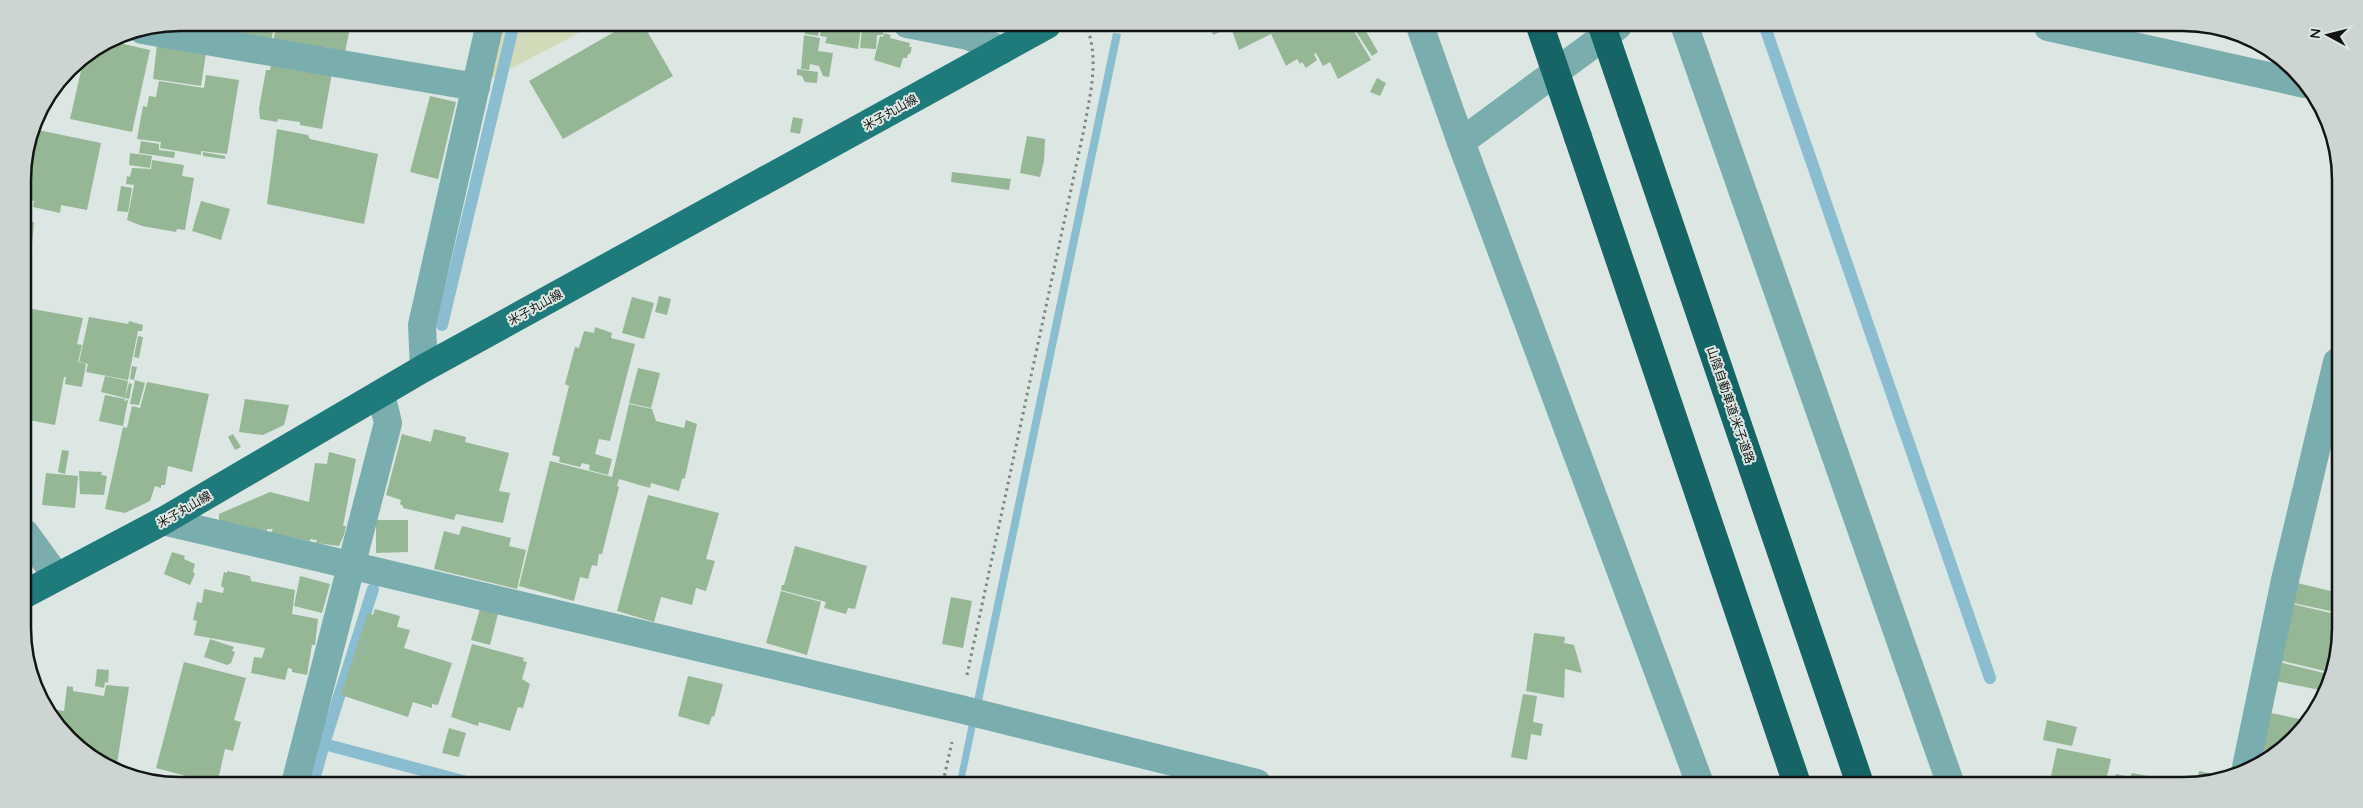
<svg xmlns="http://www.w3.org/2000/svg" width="2363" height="808" font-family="Quicksand,'Noto Sans JP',sans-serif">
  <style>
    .green { fill: #d2dbb8 }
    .water { fill: #8abdd0 }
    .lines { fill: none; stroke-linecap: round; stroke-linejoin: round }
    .stream { stroke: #8abdd0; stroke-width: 12 }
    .building { fill: #96b796 }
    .path { stroke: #7e8583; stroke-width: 3; stroke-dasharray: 2.5 4; stroke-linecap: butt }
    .minor { stroke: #7aadad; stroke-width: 28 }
    .major { stroke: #1f7a7b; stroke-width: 28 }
    .highway { stroke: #166566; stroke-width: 28 }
    .highway-bridge { stroke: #166566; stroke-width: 28 }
    .labels { text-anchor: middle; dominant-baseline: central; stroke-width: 4; stroke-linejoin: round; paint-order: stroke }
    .street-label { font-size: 12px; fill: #121514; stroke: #dce6e2 }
    .rim { fill: none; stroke: #121514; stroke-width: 2.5 }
  </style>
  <rect width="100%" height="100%" fill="#dce6e2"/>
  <polygon class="green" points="503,23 596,24 491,79"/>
  <g class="water">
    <polygon points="1113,33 1121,34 982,701 974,701"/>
    <polygon points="969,723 976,725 964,782 957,782"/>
  </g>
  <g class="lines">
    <g class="stream">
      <polyline points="1765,27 1990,678"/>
      <polyline points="442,325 514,23"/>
      <polyline points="324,744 463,781"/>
      <polyline points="314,780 324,744 373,589"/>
    </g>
  </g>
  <g class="building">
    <polygon points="193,23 275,23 271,41 192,28"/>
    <polygon points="277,23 351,23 345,52 326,47 325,50 273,41"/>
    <polygon points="628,24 643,24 673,76 563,139 529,81"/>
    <polygon points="804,24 820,24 818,36 805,34"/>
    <polygon points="822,24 841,24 861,28 858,49 825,43 827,37 820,36"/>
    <polygon points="1189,25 1221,25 1224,30 1213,35 1211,29"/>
    <polygon points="1230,25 1351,26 1371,60 1338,79 1330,62 1323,66 1316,53 1314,54 1317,60 1306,68 1302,62 1300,64 1297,59 1286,66 1271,34 1239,50"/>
    <polygon points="1356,26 1363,26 1378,52 1372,56 1353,27"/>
    <polygon points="862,28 883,32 883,35 877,35 876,49 860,48"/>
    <polygon points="884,33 891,35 890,38 910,43 909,47 912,47 910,54 908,54 907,58 903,58 900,68 874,60 880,36 883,37"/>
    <polygon points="804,35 820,38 818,51 833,53 829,77 823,76 819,66 810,64 809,70 801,69"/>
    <polygon points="110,41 150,50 132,132 70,119 84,58"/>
    <polygon points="157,45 206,53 201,86 153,79"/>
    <polygon points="271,62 332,73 322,129 300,125 300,122 278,119 277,122 260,119 259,109 266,70 270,70"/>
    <polygon points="797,69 818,72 817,83 805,82 802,76 797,75"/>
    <polygon points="206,75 239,80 227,154 201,151 201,155 160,148 161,142 137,139 143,106 147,107 149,96 156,97 159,81 204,88"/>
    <polygon points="1377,78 1386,83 1380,96 1370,92"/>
    <polygon points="430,96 456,102 438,179 410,172"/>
    <polygon points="793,117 803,119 800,134 790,132"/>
    <polygon points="277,129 308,135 310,139 378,154 364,224 267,204"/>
    <polygon points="38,130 101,143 87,210 61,205 60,213 33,207 34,201 23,199 23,170 31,135 37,137"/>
    <polygon points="1027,136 1045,139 1044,161 1040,177 1020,173"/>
    <polygon points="141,141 159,144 159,150 175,152 174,158 139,153"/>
    <polygon points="203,152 225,156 225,159 203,156"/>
    <polygon points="130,153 152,156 150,168 129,165"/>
    <polygon points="152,160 184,165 182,176 194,178 185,230 177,229 176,232 142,226 127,220 134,185 126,184 127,176 130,177 132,168 151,169"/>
    <polygon points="952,172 1011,179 1009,190 951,182"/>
    <polygon points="121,186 132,188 128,212 117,211"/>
    <polygon points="201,201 230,209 221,240 192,231"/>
    <polygon points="23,220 34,222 31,255 23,254"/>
    <polygon points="659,296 671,299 667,315 655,312"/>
    <polygon points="632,297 654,303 644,339 622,333"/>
    <polygon points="27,308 83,318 77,344 82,345 78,362 74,361 86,364 82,387 65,384 66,377 64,377 55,425 24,419 24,331"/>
    <polygon points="89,317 128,324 129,321 143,325 142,331 138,331 128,380 86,372 88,364 79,362"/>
    <polygon points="595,327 612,333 611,338 635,344 610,441 599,439 595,454 612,459 608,475 589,470 590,465 582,463 580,467 559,462 560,457 552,455 569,386 565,384 575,347 579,348 584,331 594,333"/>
    <polygon points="138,336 143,337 139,358 134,357"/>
    <polygon points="132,366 137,367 134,380 130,379"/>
    <polygon points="638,368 660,373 651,408 629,403"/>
    <polygon points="105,376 128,381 125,398 101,392"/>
    <polygon points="135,380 145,383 139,405 130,404"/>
    <polygon points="147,382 209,394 192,472 168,466 165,485 161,485 161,488 155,486 150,501 125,513 105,509 123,427 127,428 132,406 140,408"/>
    <polygon points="129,383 132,384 129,399 125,398"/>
    <polygon points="105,395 125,399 124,401 128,400 123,426 99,421"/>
    <polygon points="245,399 289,405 284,425 263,435 239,432"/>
    <polygon points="629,404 652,409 656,421 684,428 686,420 697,424 685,478 682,479 679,491 651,483 650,488 619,479 617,486 619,487 602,554 599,554 597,566 592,565 588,579 580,577 574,601 519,586 550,461 612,477"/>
    <polygon points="434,429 466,437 465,442 509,453 499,491 510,493 503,523 456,514 454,520 403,508 403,506 400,504 401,500 386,495 402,434 431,442"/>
    <polygon points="233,434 241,447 235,450 228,437"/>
    <polygon points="62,450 69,451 65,474 58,472"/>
    <polygon points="329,452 356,459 343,526 346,526 344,535 339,546 316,543 317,540 310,539 310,541 271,533 273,529 267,529 267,531 219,521 219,514 270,492 309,502 315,463 327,464"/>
    <polygon points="79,471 102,472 101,475 107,476 104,495 80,494"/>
    <polygon points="46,473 78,476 75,508 42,505"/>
    <polygon points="648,495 719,513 706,559 715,561 706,591 696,588 692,605 661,597 654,622 617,611"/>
    <polygon points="376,520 408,520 408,552 376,553"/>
    <polygon points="462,526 511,538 509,546 526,550 517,589 434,569 444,531 459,535"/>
    <polygon points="795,546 867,566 855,609 848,608 846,614 824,608 826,602 781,590 782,585 784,585"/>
    <polygon points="172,552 185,556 184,559 195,564 193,572 195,574 190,585 164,574"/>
    <polygon points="227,571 250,576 251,581 295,590 292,614 318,619 315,645 312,645 307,675 292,672 292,669 288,668 285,680 251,673 254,657 262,658 265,648 194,635 197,621 193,620 197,602 202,603 204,589 223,593 224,588 221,586 224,572 227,573"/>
    <polygon points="300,576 330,584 322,613 294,606"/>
    <polygon points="2297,583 2335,592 2335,612 2293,603"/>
    <polygon points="781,591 821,602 807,655 766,643"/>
    <polygon points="951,597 972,601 963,648 942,644"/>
    <polygon points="2292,604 2335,614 2333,673 2279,660"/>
    <polygon points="375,609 400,616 397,627 410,630 404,648 452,663 438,705 432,704 432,708 413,702 408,717 341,695 368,613 373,615"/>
    <polygon points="480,609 498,614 490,645 471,640"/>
    <polygon points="1534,633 1565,637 1564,643 1574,645 1582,673 1565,669 1564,698 1526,691"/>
    <polygon points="210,639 234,647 232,651 235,652 231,663 227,665 204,657"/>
    <polygon points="472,644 524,658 523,661 527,662 522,679 530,684 523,708 518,707 510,731 479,722 478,726 451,717"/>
    <polygon points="184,662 246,678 234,720 241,722 233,751 225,749 218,780 201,780 156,768"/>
    <polygon points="2279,662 2332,675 2325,691 2275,681"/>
    <polygon points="97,669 109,670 108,683 105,682 104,688 95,686"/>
    <polygon points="688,676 723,684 714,717 712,716 709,725 678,716"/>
    <polygon points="106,685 129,687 116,770 101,764 62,732 56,720 57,710 64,711 67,686 73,687 73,691 104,696"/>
    <polygon points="1523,694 1537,696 1533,722 1543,724 1541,736 1531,734 1527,760 1511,757"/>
    <polygon points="2266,712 2309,721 2279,753 2256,766"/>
    <polygon points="2047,720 2077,727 2072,746 2043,740"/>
    <polygon points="449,728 466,733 459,757 442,753"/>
    <polygon points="2057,748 2111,759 2105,785 2049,785"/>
    <polygon points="2199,771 2228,777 2196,785"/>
    <polygon points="2132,773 2159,778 2158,783 2163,785 2113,785 2116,774 2130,777"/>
  </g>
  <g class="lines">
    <g class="path">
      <path d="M 967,675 L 1084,129 C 1090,95 1100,58 1086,25"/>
      <polyline points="943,782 952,742"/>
    </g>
    <g class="minor">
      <polyline points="907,24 968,36 1002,50"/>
      <polyline points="1420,26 1461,142 1700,784"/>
      <polyline points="1685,27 1951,785"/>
      <polyline points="2048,27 2305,84"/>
      <polyline points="142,30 476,87"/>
      <polyline points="1461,142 1618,26"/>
      <polyline points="424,368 422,325 490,23"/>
      <polyline points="163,521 960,709 1257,783"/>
      <polyline points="25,533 57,577"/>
      <polyline points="2245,772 2285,580 2337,362"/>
      <polyline points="296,780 388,423 381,394"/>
    </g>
    <polyline class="major" points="25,594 163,521 424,368 1047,25"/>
    <g class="highway">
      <polyline points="1631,111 1860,784"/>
      <polyline points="1578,137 1797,784"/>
    </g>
    <g class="highway-bridge">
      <polyline points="1540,26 1578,137"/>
      <polyline points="1602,26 1631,111"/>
    </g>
  </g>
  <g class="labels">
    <g class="street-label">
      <text transform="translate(890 112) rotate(-29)">米子丸山線</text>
      <text transform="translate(535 307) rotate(-29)">米子丸山線</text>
      <text transform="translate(1731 405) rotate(71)">山陰自動車道;米子道路</text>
      <text transform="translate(184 509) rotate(-30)">米子丸山線</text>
    </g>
  </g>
  <path d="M0 0H2363V808H0ZM180 31H2183A149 149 0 0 1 2332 180V628A149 149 0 0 1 2183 777H180A149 149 0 0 1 31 628V180A149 149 0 0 1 180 31Z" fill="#ccd5d2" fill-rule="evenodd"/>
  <path class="rim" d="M180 31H2183A149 149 0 0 1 2332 180V628A149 149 0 0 1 2183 777H180A149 149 0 0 1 31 628V180A149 149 0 0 1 180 31Z"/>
  <g transform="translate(2328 35) rotate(277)" stroke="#dce6e2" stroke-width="4" paint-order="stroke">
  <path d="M0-4L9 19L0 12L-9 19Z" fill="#121514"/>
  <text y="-8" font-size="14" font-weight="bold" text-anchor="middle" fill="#121514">N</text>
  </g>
</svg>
